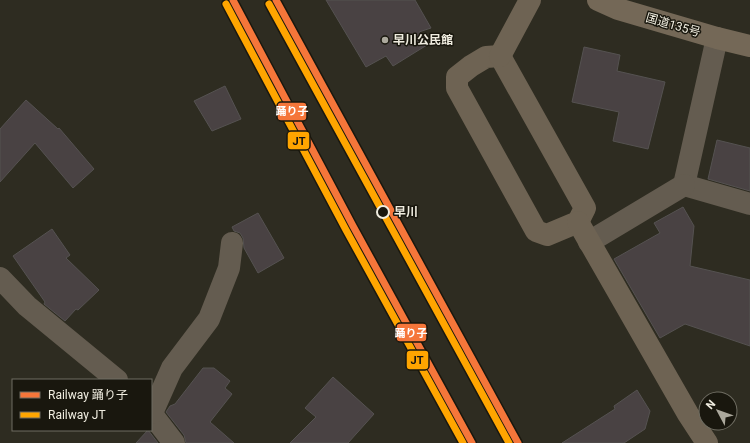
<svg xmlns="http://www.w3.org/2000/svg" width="750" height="443" font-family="Roboto,'Noto Sans JP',sans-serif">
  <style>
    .building { fill: #494243; stroke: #555251 }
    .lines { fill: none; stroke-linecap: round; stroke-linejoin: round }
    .minor { stroke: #645c50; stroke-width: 22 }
    .major { stroke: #6e6353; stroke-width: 22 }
    .highway { stroke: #746857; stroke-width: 22 }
    .rail-1-casing { stroke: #19170e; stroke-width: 10 }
    .rail-2-casing { stroke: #19170e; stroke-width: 10 }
    .rail-1 { stroke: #f5763a; stroke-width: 7 }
    .rail-2 { stroke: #ffa500; stroke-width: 7 }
    .poi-dot { fill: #aca99d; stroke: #19170e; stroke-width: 1.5 }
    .stop-dot { fill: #19170e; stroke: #f0ede0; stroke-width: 2 }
    .labels { text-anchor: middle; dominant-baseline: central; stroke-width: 3; stroke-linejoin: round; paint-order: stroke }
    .street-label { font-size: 12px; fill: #f0ede0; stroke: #19170e }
    .poi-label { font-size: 12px; font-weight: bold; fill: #f0ede0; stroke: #19170e; text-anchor: start }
    .stop-label { font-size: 12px; font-weight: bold; fill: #f0ede0; stroke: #19170e; text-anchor: start }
    .line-badge { stroke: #19170e; stroke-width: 1.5 }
    .badge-label { font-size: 11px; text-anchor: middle; font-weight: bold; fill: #fff }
    .pale-badge-label { font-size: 11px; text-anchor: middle; font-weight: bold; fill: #111 }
  </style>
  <rect width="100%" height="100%" fill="#2e2c21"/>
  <g class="building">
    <polygon points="326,0 415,0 431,28 419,32 427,45 393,66 386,56 366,67"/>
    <polygon points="584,47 620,55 617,71 665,82 648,149 613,141 619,112 572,102"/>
    <polygon points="225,86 241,119 212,131 194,101"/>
    <polygon points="26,100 58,129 59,128 94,169 73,188 35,143 0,182 0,129"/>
    <polygon points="717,140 750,148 750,191 708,179"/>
    <polygon points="683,207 694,226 690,266 750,280 750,346 685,324 660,338 614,259 660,233 654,223"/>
    <polygon points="258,213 284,258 258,273 244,248 243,238 240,233 234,231 232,227"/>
    <polygon points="52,229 70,255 66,258 99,290 78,310 76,309 65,321 44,304 45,302 13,256"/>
    <polygon points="203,368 214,368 230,381 225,388 232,394 210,422 234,443 186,443 184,435 166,412 170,406 175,404"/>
    <polygon points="333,377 374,414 348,443 290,443 316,417 305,408"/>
    <polygon points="637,390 650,411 645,429 624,443 562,443 615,409 614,406"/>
    <polygon points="148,430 158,443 136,443"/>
  </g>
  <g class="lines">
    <g class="minor">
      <polyline points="717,38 684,185 750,204"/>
      <polyline points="589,242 684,185"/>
      <polyline points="0,278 27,306 117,380"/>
      <polyline points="151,413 174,443"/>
      <polyline points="152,413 172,368 209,319 229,268 232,243"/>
    </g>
    <g class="major">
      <polygon points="500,56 585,208 578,222 547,235 536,231 457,88 457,77 471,66 486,57"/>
      <polyline points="500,56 530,0"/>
      <polyline points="578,222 688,414 707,443"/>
    </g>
    <polyline class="highway" points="598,0 618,9 717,38 750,46"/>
    <defs>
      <g id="rail-1">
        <polyline points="233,0 353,226 472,443"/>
        <polyline points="276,0 518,443"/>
      </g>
      <g id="rail-2">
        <polyline points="226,4 346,230 463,443"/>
        <polyline points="269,4 509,443"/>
      </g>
    </defs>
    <use href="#rail-1" class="rail-1-casing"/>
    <use href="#rail-2" class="rail-2-casing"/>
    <use href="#rail-1" class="rail-1"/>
    <use href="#rail-2" class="rail-2"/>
  </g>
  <circle class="poi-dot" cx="385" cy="40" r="4"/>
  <circle class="stop-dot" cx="383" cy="212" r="6"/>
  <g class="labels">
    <g class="street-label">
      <text transform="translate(673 25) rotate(16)">国道135号</text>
    </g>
    <g class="poi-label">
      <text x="393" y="40">早川公民館</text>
    </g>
    <g class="stop-label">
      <text x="394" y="212">早川</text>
    </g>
  </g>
  <g class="line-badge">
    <rect x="277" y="102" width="30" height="19" rx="4" fill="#f5763a"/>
    <rect x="287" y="131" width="23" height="19" rx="4" fill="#ffa500"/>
    <rect x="396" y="323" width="31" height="19" rx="4" fill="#f5763a"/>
    <rect x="406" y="350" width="23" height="20" rx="4" fill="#ffa500"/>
  </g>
  <g class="badge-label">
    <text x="292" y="115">踊り子</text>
    <text x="411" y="337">踊り子</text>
  </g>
  <g class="pale-badge-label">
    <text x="299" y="145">JT</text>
    <text x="417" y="364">JT</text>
  </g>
  <rect x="12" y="379" width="140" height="52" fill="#19170e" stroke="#6f6d62"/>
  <rect x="20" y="392" width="20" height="6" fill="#f5763a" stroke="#6f6d62"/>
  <text x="48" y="399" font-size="12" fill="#f0ede0">Railway 踊り子</text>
  <rect x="20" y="412" width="20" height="6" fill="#ffa500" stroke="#6f6d62"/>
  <text x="48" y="419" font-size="12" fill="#f0ede0">Railway JT</text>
  <g transform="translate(718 411) rotate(311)"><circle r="19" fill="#19170e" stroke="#6f6d62"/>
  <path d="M0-3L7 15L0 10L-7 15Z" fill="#aca99d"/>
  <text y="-6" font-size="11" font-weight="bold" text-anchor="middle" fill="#f0ede0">N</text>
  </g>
</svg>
